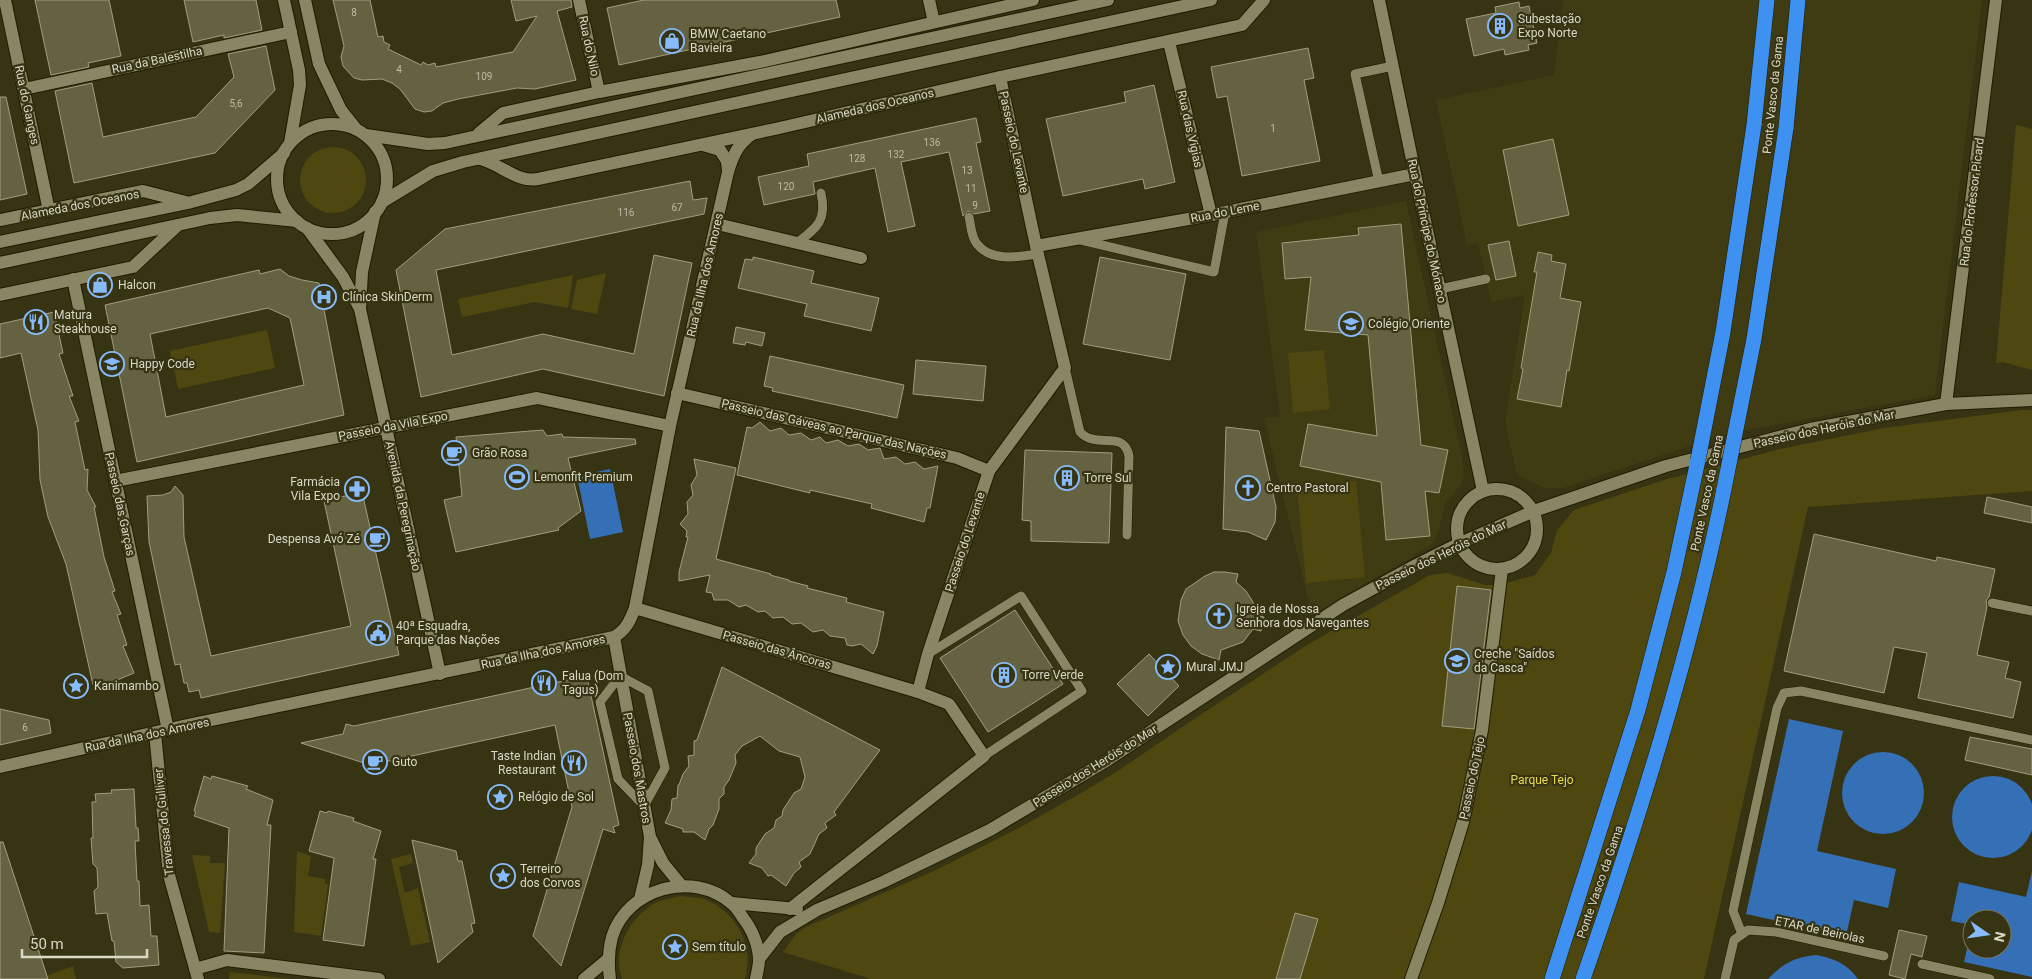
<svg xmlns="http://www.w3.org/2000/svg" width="2032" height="979" font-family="Roboto,sans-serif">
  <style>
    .built { fill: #3f3b13 }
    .green { fill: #4e4810 }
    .water { fill: #3570b7 }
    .building { fill: #656242; stroke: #a19e7c; fill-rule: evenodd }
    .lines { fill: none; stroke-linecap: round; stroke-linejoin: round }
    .lane-casing { stroke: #1f1b00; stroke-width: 10 }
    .street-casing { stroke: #1f1b00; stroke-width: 14 }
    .highway-casing { stroke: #1f1b00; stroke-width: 16 }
    .lane { stroke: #898664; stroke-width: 9 }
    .street { stroke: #898664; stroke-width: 12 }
    .highway { stroke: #3e90f1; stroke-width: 15 }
    .highway-bridge-casing { stroke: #1f1b00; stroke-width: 16; stroke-linecap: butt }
    .highway-bridge { stroke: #3e90f1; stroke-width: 15 }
    .labels { text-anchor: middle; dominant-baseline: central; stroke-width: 4.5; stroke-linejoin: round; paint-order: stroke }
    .number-label { font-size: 10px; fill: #bdbaa5 }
    .poi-label { font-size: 12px; fill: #dad8c6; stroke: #373414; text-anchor: start }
    .street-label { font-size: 12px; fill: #dad8c6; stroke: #373414 }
    .park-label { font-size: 12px; fill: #eadb4d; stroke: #373414 }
  </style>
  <rect width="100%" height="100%" fill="#373414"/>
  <g class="built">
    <polygon points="1563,0 1982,0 1935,395 1726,434 1563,488 1545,488 1517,475 1505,422 1525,295 1491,302 1478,243 1467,245 1436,100 1554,75"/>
    <polygon points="1406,201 1462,457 1464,476 1461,485 1445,504 1438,533 1430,546 1312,615 1264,418 1280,416 1256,232"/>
  </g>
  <g class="green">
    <polygon points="2016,125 2032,129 2032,370 2003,362 1996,363"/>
    <circle cx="333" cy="180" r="33"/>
    <polygon points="606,273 597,314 571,309 577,280"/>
    <polygon points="573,275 568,308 535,302 462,317 458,299"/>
    <polygon points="267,330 275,368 178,389 170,351"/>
    <polygon points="1324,350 1330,409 1293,413 1288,353"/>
    <polygon points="2022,410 2032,410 2032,491 1808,507 1704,979 871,979 783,952 796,934 806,927 936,870 1019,828 1081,793 1118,771 1194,719 1307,645 1430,575 1447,573 1485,585 1500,585 1535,575 1551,553 1557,530 1574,510 1664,480 1780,449 1884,428"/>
    <polygon points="1356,481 1365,577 1306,583 1297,487"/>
    <polygon points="297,851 311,856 308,876 325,879 325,884 328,884 321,936 294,932"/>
    <polygon points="411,854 413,863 399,867 405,893 418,888 430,942 411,946 391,859"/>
    <polygon points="192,855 210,856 210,863 225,863 220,933 209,932"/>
    <path d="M 680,896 C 687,897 697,897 704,899 C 736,911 755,946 745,979 L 622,979 C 611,949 631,916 657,902 C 664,899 673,898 680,896 Z"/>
    <polygon points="73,966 76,979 38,979"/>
    <polygon points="230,972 291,979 229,979"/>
  </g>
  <g class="water">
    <polygon points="610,469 623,532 590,539 577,476"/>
    <polygon points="1789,719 1843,731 1817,851 1896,869 1888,908 1854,900 1846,936 1746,914"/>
    <circle cx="1883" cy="793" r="41"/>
    <circle cx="1993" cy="817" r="41"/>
    <polygon points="2032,871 2032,977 1964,962 1972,927 1972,949 2002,949 2002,919 1972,919 1972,925 1951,921 1959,882 2026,897"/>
    <path d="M 1816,955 C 1834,958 1847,964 1858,979 L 1768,979 C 1782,964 1795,957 1816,955 Z"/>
  </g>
  <g class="building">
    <polygon points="35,0 109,0 121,56 88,63 89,67 51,75"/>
    <polygon points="184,0 256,0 262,30 224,38 224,35 193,42"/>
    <polygon points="333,0 370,0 378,37 383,36 384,42 390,45 388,49 421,65 423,62 428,65 435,63 436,67 513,52 537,16 516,21 511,0 571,0 572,7 557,11 576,80 535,89 517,88 458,99 443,103 432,111 424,112 415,109 400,89 392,83 382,79 362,80 354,78 343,66 341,57 344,46"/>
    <polygon points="644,0 836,0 840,17 619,65 607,8"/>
    <polygon points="1519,2 1520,8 1529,6 1537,43 1528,45 1529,50 1505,55 1504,49 1474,56 1466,19 1496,13 1495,7"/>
    <polygon points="266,46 275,90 215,153 74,183 55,91 92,83 103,137 196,117 234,77 228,54"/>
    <polygon points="1308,48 1314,78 1304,80 1320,161 1242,176 1227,96 1217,98 1211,67"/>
    <polygon points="1154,85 1175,182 1145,189 1143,179 1063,196 1046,119 1126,102 1124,92"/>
    <polygon points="0,97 6,97 27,194 0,200"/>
    <polygon points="976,118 981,142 976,143 990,211 974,214 968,211 963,216 949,152 901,162 915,226 888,232 875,168 813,182 815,194 764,205 758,177 809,166 807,154"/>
    <polygon points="1553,139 1569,215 1518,226 1503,150"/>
    <polygon points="690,181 693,200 707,198 704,214 436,270 452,355 543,334 634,354 654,255 692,263 664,396 543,369 421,397 396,270 445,229"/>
    <polygon points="1401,224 1421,445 1448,450 1439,493 1425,491 1430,536 1386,540 1381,482 1300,466 1308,424 1377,436 1368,335 1305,330 1311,277 1285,279 1282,243 1359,235 1358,228"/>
    <polygon points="1509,241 1516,276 1496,280 1488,245"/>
    <polygon points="1538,252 1552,255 1551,261 1566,264 1560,298 1581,302 1569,371 1567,370 1561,407 1517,399 1523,369 1521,368 1537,272 1534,272"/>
    <polygon points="753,257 814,271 811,283 879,298 871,331 804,316 807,304 738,288 745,259 753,260"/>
    <polygon points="1100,257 1186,274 1170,360 1083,344"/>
    <path d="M 280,269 L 289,276 L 302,280 L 319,283 L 344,415 L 137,462 L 105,305 L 259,270 L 260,274 ZM 268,308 L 290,318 L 304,385 L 166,417 L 150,334 Z"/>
    <polygon points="54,312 63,353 59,354 73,396 69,396 79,421 75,422 85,470 88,469 87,490 96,507 94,507 104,557 115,591 112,592 121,614 117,615 127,645 123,646 134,673 105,685 105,683 93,685 66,564 48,517 40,480 38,430 21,353 0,358 0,324"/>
    <polygon points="736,327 765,333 762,346 746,342 745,345 733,343"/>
    <polygon points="770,356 904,385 897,418 772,391 773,388 764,386"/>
    <polygon points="916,360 986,366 983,401 913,394"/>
    <polygon points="760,422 770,431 781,428 789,435 801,433 811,440 820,437 826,443 838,440 848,446 859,444 868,450 880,448 884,459 896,457 905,464 915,462 924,469 938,466 930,508 927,508 924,522 871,508 872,504 810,490 810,493 737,475 747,427 752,428"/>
    <polygon points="1226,427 1259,431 1276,507 1275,522 1266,540 1248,532 1223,529"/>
    <polygon points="543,430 547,436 562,434 563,437 635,439 636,444 568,458 581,511 558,528 559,530 456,552 444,500 462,496 456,437"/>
    <polygon points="1025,450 1112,453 1109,543 1031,541 1031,521 1022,520"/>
    <polygon points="694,459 736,468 716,559 771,574 770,575 789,580 789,581 808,586 807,588 847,598 846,602 884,612 877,646 873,654 861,644 852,646 847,645 845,638 830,636 823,630 813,632 801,623 792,624 783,617 773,618 765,611 758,612 746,605 739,607 728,600 714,600 712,593 706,592 710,575 679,581 679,572 688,537 686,537 687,531 680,524 688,514 687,502 693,495 691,485 697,475"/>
    <polygon points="175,486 183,495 184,537 211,656 351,626 324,501 362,492 399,655 201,698 199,690 189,692 187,683 184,683 180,664 175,665 149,542 147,496 163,495 171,492"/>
    <polygon points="1987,497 2032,507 2032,523 1984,513"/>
    <polygon points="1814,534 1936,561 1937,557 1995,569 1989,597 1986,601 1987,607 1977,655 2009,662 2005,678 2021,682 2013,718 1918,698 1927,653 1894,647 1884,693 1784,671"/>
    <polygon points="1214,572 1225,572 1238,574 1236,582 1246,591 1253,602 1256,615 1264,617 1261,631 1253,629 1243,642 1221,650 1219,660 1202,654 1191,646 1183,635 1178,621 1181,600 1186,589 1205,576"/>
    <polygon points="1457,586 1491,590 1474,729 1442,726"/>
    <polygon points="1015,610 1063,684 988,732 940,658"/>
    <polygon points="1149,654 1179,686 1148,716 1117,684"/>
    <polygon points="722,667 880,750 834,812 836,815 825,823 827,828 819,834 810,854 799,862 801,867 794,873 786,886 771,875 768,876 762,868 749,863 756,854 756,848 765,834 774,828 776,820 782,816 783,810 794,793 801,789 805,777 800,757 779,751 760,736 742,746 735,755 736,763 729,780 724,787 724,794 719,799 719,809 713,825 709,829 705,840 694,832 683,832 683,829 665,823 671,810 672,799 677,798 678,785 679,785 683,774 689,766 688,756 694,755 694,741 697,740"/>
    <polygon points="581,677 587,677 619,825 613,827 615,833 603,829 561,966 533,936 572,807 555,725 384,762 381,771 363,766 364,763 301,743 343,734 346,724 354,726"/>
    <polygon points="0,709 49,720 51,733 0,745"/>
    <polygon points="1970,737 2032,749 2032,775 1965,760"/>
    <polygon points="204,776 211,779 212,776 248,786 246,789 273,800 267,825 271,825 264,953 224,951 229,828 194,816 196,812 194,811"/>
    <polygon points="134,789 136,828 138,828 139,841 135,841 137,881 139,881 140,906 149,905 151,936 157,936 159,965 123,968 116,962 114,941 112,941 107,913 96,914 94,891 98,887 97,868 93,864 91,838 93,838 92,802 96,802 95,794 112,793 111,790"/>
    <polygon points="320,811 327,813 328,811 354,818 353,821 381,831 373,859 376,859 364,946 323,940 334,858 309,851"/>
    <polygon points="412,840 456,851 458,861 462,861 475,923 471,924 473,932 438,963"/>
    <polygon points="0,842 3,842 48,979 0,979"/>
    <polygon points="1295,913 1318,919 1300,979 1276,979"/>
    <polygon points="1899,930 1927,936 1922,957 1911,954 1905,979 1889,975"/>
  </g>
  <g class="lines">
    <defs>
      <g id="lane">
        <polyline points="1379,182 1355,74 1393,66"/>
        <path d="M 969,217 C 971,225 971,237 977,244 C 991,262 1018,257 1037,254"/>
        <polyline points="1081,240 1214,272 1225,212"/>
        <path d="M 797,243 C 818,227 827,220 821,193"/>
        <polyline points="1440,289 1486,279"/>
        <path d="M 1065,368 L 1080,432 C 1097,450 1124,429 1129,456 L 1127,535"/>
        <polyline points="1992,603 2032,611"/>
        <polyline points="928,654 1021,596 1082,691 984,756"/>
        <polygon points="620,676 648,691 665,768 644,806 618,779 600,702"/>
        <polyline points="1742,934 1733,911 1777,708 1784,693 1801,691 2032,740"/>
        <polyline points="1922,964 1990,979"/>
        <polyline points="1725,979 1734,940 1748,930 1776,932 1884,956"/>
      </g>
      <g id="street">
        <polyline points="5,0 49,211"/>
        <polyline points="284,0 299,70 300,85 290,143"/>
        <polyline points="305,0 319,64 341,110 356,129"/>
        <polyline points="579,0 599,92"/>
        <polyline points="929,0 934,22"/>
        <polyline points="1379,0 1415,174 1483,491"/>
        <polyline points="1169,42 1211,215"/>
        <polyline points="24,89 291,32"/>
        <circle cx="332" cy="179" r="55"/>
        <polyline points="479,133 503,113 599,92 760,62 1033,0"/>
        <polyline points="366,135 428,144 445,143 1108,0"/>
        <polyline points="703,145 720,150 727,161 728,170"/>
        <path d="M 480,159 C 501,164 517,183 538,179 L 775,129 L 1000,77 L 1242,25 L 1264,0"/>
        <polyline points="382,202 433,171 463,162 1211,0"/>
        <polyline points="375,212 362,272 360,309 440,674"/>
        <polyline points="0,220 143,191 186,202"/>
        <polyline points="717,224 861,258"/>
        <polyline points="307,228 343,277 359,307"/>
        <polyline points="0,242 188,203 236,190 248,184 284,153"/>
        <polyline points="1036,246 1211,215 1415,174"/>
        <polyline points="0,263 210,218 237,215 297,221"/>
        <polyline points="73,279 168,730"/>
        <polyline points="0,295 133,267 178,225"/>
        <polyline points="677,393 957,458 989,471"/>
        <polyline points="1946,404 1996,0"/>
        <polyline points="115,481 537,398 670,426"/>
        <circle cx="1497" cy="529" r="40"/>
        <polyline points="635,608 918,692"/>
        <polyline points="614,637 650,837 648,865 640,899"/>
        <polyline points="155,733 169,875 198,979"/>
        <path d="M 0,767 L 192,724 L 614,637 C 626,630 630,621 635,608 L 670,426 L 728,172 C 733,155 738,144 752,134"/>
        <polyline points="651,839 663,863 681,885"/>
        <polyline points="732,903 797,909"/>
        <polyline points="790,909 984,756 949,704 918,692 928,654 989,471 1065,368 1036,246 1000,77"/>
        <polyline points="759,959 780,932 817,910 883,882 990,830 1106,761 1343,605 1416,565 1458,544 1534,511 1666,466 1771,439 1810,429 1946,404 2032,400"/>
        <polyline points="195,969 227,960 379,979"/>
        <polyline points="584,979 608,959"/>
        <path d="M 610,979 C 608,964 608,952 612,937 C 627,888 693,870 731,903 C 736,906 740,913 743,918 C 752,929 759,946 759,960 C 759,966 757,973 756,979"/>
        <polyline points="1411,979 1438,903 1463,822 1482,730 1502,569"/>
      </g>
      <g id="highway">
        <polyline points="1754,125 1767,0"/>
        <polyline points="1786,128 1798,0"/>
        <polyline points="1552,979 1638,710 1674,572 1698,460"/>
        <path d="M 1583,979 C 1639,818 1690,656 1724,489"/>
      </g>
    </defs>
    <use href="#lane" class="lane-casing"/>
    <use href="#street" class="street-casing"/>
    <use href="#highway" class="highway-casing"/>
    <use href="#lane" class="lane"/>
    <use href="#street" class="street"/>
    <use href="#highway" class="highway"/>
    <defs>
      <g id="highway-bridge">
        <polyline points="1698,460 1723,332 1754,125"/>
        <polyline points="1724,489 1754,339 1786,128"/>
      </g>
    </defs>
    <use href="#highway-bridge" class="highway-bridge-casing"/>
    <use href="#highway-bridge" class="highway-bridge"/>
  </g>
  <defs>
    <symbol id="building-ring" viewBox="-11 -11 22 22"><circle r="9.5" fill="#373414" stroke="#87bbfb" stroke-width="1.5"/><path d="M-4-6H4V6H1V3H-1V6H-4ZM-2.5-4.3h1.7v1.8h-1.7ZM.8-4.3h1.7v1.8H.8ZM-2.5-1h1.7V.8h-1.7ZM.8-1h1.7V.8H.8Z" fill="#87bbfb"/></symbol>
    <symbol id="shop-ring" viewBox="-11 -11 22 22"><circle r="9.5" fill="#373414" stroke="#87bbfb" stroke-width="1.5"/><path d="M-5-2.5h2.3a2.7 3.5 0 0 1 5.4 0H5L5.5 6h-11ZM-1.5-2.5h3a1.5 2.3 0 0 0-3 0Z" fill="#87bbfb"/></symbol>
    <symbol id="hospital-ring" viewBox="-11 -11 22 22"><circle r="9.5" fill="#373414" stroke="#87bbfb" stroke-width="1.5"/><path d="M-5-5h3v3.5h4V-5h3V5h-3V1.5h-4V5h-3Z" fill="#87bbfb"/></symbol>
    <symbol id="restaurant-ring" viewBox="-11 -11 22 22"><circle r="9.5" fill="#373414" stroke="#87bbfb" stroke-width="1.5"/><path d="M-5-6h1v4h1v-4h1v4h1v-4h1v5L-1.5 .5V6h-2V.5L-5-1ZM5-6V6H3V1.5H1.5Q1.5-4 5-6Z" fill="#87bbfb"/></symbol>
    <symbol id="school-ring" viewBox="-11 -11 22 22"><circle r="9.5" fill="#373414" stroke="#87bbfb" stroke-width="1.5"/><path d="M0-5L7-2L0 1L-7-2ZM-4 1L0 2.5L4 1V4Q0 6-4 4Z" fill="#87bbfb"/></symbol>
    <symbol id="cafe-ring" viewBox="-11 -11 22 22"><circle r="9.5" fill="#373414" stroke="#87bbfb" stroke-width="1.5"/><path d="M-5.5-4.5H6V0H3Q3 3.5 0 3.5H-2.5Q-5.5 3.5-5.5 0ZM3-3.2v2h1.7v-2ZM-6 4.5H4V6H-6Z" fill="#87bbfb"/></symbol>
    <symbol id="stadium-ring" viewBox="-11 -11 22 22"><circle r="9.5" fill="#373414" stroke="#87bbfb" stroke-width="1.5"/><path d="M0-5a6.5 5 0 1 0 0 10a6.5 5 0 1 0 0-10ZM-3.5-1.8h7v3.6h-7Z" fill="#87bbfb"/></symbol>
    <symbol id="church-ring" viewBox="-11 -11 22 22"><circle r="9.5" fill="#373414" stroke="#87bbfb" stroke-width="1.5"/><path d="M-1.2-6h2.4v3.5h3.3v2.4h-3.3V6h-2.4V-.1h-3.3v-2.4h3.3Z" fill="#87bbfb"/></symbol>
    <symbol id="pharmacy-ring" viewBox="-11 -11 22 22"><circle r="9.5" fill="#373414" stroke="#87bbfb" stroke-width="1.5"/><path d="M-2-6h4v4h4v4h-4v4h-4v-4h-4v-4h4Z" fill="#87bbfb"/></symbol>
    <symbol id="civic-ring" viewBox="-11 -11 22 22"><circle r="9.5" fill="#373414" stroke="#87bbfb" stroke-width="1.5"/><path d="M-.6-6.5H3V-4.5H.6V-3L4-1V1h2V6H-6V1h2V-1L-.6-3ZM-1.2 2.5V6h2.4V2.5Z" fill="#87bbfb"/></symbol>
    <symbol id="sight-ring" viewBox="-11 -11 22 22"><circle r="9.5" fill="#373414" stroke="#87bbfb" stroke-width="1.5"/><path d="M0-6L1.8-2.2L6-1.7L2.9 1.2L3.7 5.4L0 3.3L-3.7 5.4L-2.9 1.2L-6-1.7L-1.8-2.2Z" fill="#87bbfb"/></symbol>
  </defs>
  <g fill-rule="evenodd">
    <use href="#building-ring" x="1486" y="12" width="28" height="28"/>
    <use href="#shop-ring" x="658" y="27" width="28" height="28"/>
    <use href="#shop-ring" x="86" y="271" width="28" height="28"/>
    <use href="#hospital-ring" x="310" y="283" width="28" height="28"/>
    <use href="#restaurant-ring" x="22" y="308" width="28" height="28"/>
    <use href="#school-ring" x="1337" y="310" width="28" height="28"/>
    <use href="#school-ring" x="98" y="350" width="28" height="28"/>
    <use href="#cafe-ring" x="440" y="439" width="28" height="28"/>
    <use href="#stadium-ring" x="503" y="463" width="28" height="28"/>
    <use href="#building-ring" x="1053" y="464" width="28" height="28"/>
    <use href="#church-ring" x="1234" y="474" width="28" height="28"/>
    <use href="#pharmacy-ring" x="343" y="475" width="28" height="28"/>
    <use href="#cafe-ring" x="363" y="525" width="28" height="28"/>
    <use href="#church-ring" x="1205" y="602" width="28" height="28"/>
    <use href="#civic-ring" x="364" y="619" width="28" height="28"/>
    <use href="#school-ring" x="1443" y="647" width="28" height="28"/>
    <use href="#sight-ring" x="1154" y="653" width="28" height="28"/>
    <use href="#building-ring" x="990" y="661" width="28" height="28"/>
    <use href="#restaurant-ring" x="530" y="669" width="28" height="28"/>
    <use href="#sight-ring" x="62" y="672" width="28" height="28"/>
    <use href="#cafe-ring" x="361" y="748" width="28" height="28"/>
    <use href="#restaurant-ring" x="560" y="749" width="28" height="28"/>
    <use href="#sight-ring" x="486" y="783" width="28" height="28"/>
    <use href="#sight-ring" x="489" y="862" width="28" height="28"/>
    <use href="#sight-ring" x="661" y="933" width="28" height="28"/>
  </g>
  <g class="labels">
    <g class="number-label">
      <text x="354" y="12">8</text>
      <text x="399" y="69">4</text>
      <text x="484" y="76">109</text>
      <text x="236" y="103">5,6</text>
      <text x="1273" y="128">1</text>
      <text x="932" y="142">136</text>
      <text x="896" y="154">132</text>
      <text x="857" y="158">128</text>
      <text x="967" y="170">13</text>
      <text x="786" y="186">120</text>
      <text x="971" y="188">11</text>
      <text x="975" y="205">9</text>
      <text x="677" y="207">67</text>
      <text x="626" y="212">116</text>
      <text x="25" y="727">6</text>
    </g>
    <g class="poi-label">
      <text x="1518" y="19">Subestação<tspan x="1518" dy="14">Expo Norte</tspan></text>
      <text x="690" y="34">BMW Caetano<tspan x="690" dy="14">Bavieira</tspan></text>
      <text x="118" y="285">Halcon</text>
      <text x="342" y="297">Clínica SkinDerm</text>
      <text x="54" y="315">Matura<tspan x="54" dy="14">Steakhouse</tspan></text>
      <text x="1368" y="324">Colégio Oriente</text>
      <text x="130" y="364">Happy Code</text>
      <text x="472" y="453">Grão Rosa</text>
      <text x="534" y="477">Lemonfit Premium</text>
      <text x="1084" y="478">Torre Sul</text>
      <text x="340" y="482" text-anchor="end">Farmácia<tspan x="340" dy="14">Vila Expo</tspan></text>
      <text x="1266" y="488">Centro Pastoral</text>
      <text x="360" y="539" text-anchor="end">Despensa Avó Zé</text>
      <text x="1236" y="609">Igreja de Nossa<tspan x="1236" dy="14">Senhora dos Navegantes</tspan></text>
      <text x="396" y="626">40ª Esquadra,<tspan x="396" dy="14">Parque das Nações</tspan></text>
      <text x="1474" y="654">Creche "Saídos<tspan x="1474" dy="14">da Casca"</tspan></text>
      <text x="1186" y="667">Mural JMJ</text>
      <text x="1022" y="675">Torre Verde</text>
      <text x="562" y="676">Falua (Dom<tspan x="562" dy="14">Tagus)</tspan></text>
      <text x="94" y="686">Kanimambo</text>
      <text x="556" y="756" text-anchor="end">Taste Indian<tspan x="556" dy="14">Restaurant</tspan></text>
      <text x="392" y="762">Guto</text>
      <text x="518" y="797">Relógio de Sol</text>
      <text x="520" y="869">Terreiro<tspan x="520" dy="14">dos Corvos</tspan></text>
      <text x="692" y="947">Sem título</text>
    </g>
    <g class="street-label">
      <text transform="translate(589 46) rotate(78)">Rua do Nilo</text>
      <text transform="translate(157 60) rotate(-12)">Rua da Balestilha</text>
      <text transform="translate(1773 95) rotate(-84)">Ponte Vasco da Gama</text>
      <text transform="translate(27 105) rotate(78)">Rua do Ganges</text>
      <text transform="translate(875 106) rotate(-13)">Alameda dos Oceanos</text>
      <text transform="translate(1190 129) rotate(77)">Rua das Vigias</text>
      <text transform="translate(1014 142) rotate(78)">Passeio do Levante</text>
      <text transform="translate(1972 202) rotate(-83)">Rua do Professor Picard</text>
      <text transform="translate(80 205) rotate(-11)">Alameda dos Oceanos</text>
      <text transform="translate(1225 212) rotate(-11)">Rua do Leme</text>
      <text transform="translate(1427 231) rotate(78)">Rua do Príncipe do Mónaco</text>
      <text transform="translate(705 275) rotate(-77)">Rua da Ilha dos Amores</text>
      <text transform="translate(393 426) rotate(-11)">Passeio da Vila Expo</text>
      <text transform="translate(834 429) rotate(13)">Passeio das Gáveas ao Parque das Nações</text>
      <text transform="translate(1824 429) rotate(-12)">Passeio dos Heróis do Mar</text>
      <text transform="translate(1707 493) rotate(-78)">Ponte Vasco da Gama</text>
      <text transform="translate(120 504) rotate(78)">Passeio das Garças</text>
      <text transform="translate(403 506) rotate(78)">Avenida da Peregrinação</text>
      <text transform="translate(965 542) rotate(-72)">Passeio do Levante</text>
      <text transform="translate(1441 555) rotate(-26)">Passeio dos Heróis do Mar</text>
      <text transform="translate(777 650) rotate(16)">Passeio das Âncoras</text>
      <text transform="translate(543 652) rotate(-12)">Rua da Ilha dos Amores</text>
      <text transform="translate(147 735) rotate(-12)">Rua da Ilha dos Amores</text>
      <text transform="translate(1095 766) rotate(-32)">Passeio dos Heróis do Mar</text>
      <text transform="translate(637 768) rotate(80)">Passeio dos Mastros</text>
      <text transform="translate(1472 778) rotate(-78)">Passeio do Tejo</text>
      <text transform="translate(164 822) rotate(-96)">Travessa do Gulliver</text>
      <text transform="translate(1600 882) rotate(-71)">Ponte Vasco da Gama</text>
      <text transform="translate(1820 930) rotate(12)">ETAR de Beirolas</text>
    </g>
    <g class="park-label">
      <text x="1542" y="780">Parque Tejo</text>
    </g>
  </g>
  <g transform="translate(1987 934) rotate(103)"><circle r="24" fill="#373414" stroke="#78765b"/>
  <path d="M0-4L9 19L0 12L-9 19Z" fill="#87bbfb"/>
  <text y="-8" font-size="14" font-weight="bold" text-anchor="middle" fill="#dad8c6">N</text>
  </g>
  <path d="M22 949v8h125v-8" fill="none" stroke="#dad8c6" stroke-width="2.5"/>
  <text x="30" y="949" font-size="15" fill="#dad8c6" stroke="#373414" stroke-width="4" paint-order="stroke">50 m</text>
</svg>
